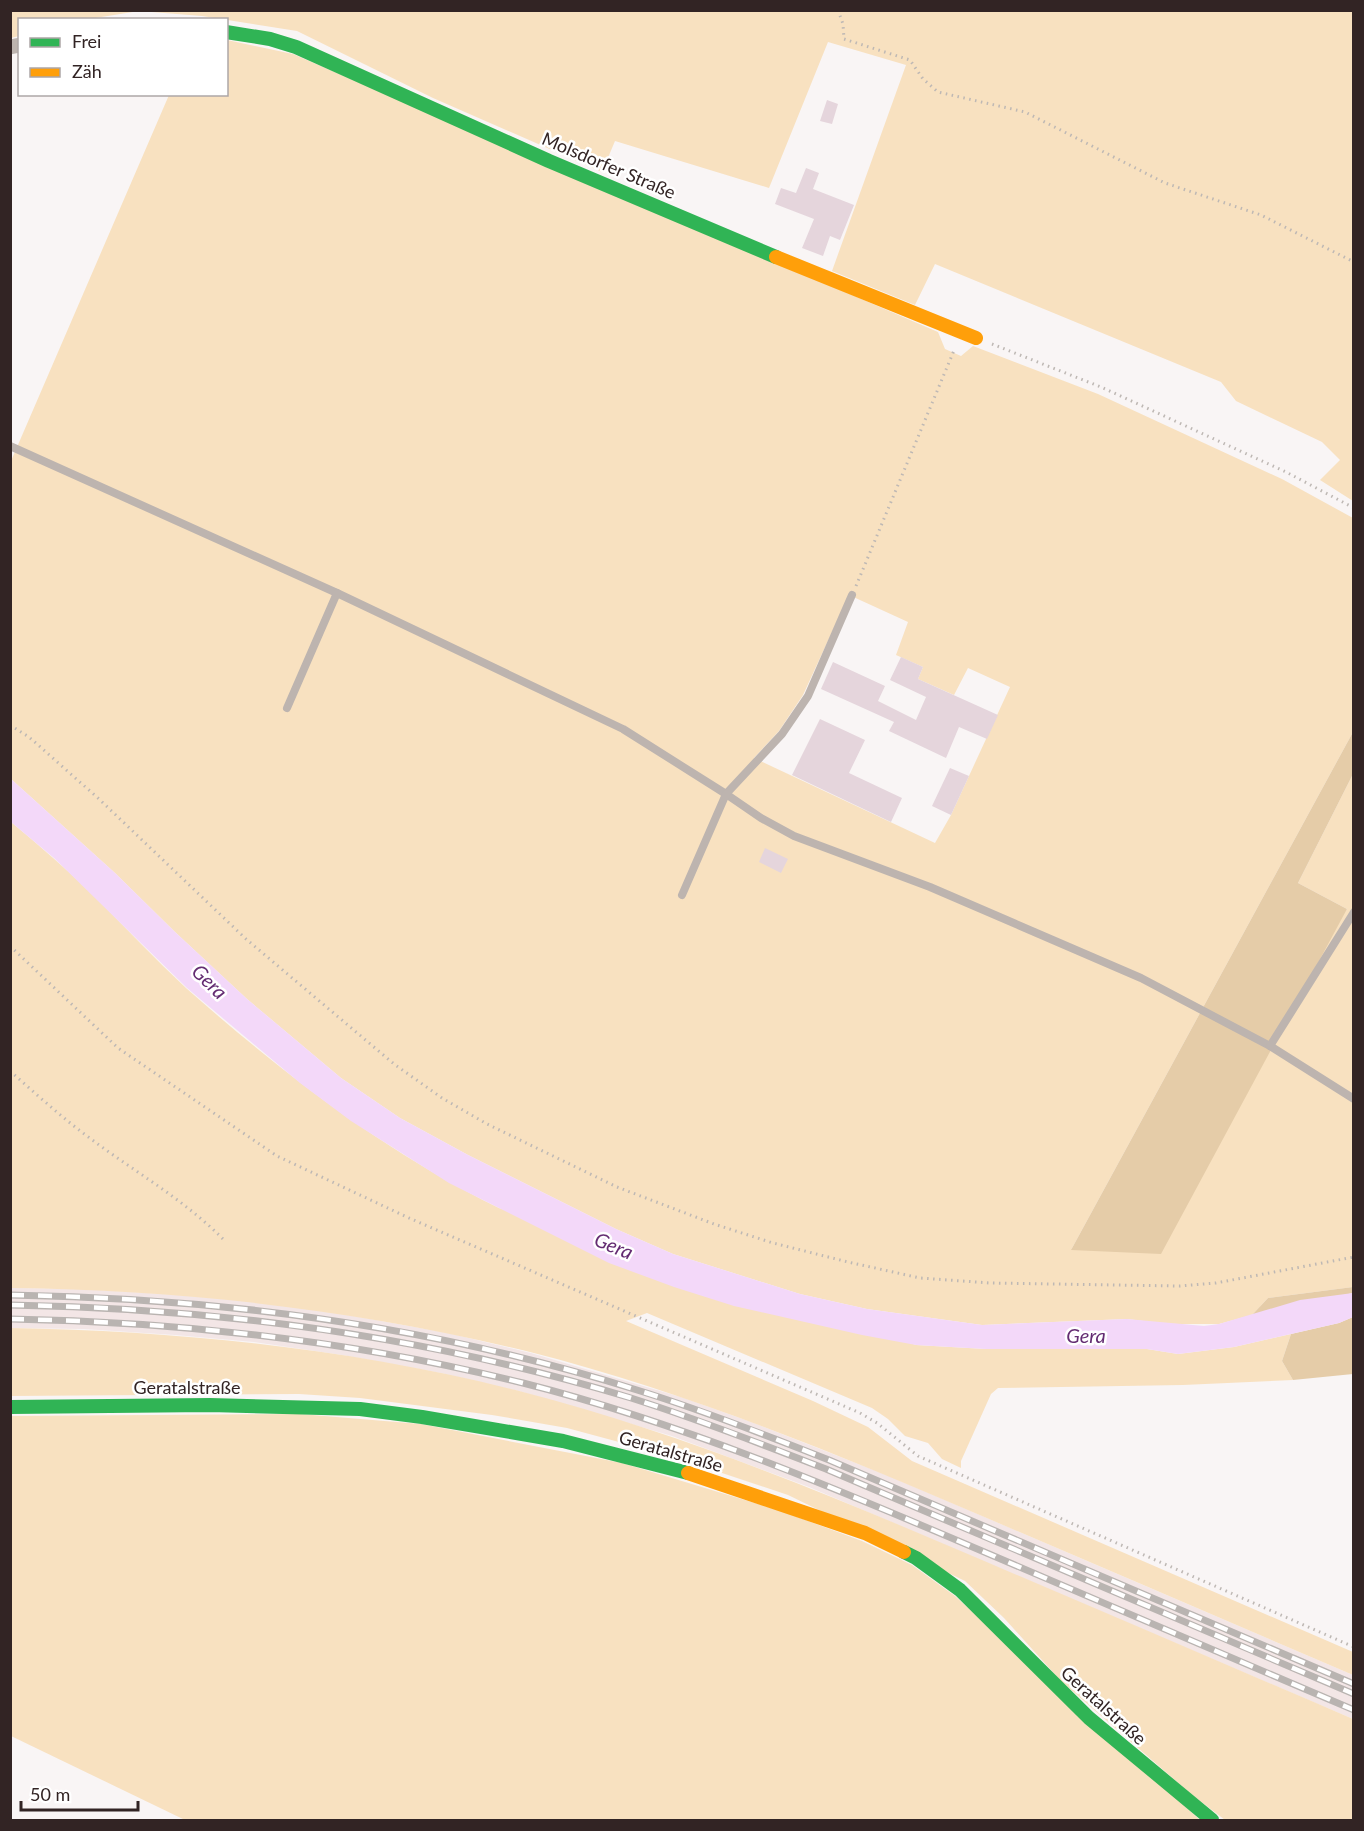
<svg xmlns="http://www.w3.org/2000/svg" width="1364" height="1831" font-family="Lato,sans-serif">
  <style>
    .built { fill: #f3e6e6 }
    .green { fill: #f8e1c0; fill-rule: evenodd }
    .forest { fill: #e5cca8 }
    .water { fill: #f3d8f9 }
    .building { fill: #e5d5dc }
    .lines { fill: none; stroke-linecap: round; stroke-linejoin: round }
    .path { stroke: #beb8b4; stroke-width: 3; stroke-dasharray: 1.5 4.5; stroke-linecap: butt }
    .lane { stroke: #bdb4af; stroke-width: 8 }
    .street { stroke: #bdb4af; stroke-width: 15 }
    .fast { stroke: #30b455; stroke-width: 14 }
    .slow { stroke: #ff9f0a; stroke-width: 14 }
    .rail-casing { stroke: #b9b4b1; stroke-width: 7 }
    .rail { stroke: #fff; stroke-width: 4.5; stroke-dasharray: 14; stroke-linecap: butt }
    .labels { text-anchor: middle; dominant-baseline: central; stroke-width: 5; stroke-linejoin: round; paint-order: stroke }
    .street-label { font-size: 18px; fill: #322424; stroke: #fff }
    .water-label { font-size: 20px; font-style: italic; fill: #642c72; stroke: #fff }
  </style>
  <rect width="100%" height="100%" fill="#f9f5f5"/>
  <polygon class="built" points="11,1288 85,1289 179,1295 258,1302 348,1315 448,1333 531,1353 684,1398 754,1423 889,1476 1353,1675 1353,1719 809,1487 672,1436 522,1392 441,1373 342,1355 254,1342 175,1335 84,1329 11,1328"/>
  <g class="green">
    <polygon points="10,11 1353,11 1353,501 1320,480 1340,460 1322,442 1236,401 1221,382 935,264 915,305 832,271 906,65 828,42 769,188 615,141 602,172 433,98 297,31 202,16 139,11 89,19 20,20 19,36 11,38"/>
    <path d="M 227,40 L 293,54 L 938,332 L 945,349 L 961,356 L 973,346 L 1098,394 L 1282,479 L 1353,518 L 1353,732 L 1071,1250 L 1347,909 L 1298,883 L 1353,774 L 1353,1287 L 1268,1298 L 1252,1315 L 1219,1324 L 1168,1324 L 1127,1319 L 982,1325 L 867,1309 L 800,1294 L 673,1254 L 616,1229 L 468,1155 L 400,1118 L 341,1078 L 247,999 L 175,932 L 115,873 L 11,779 L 11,461 L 169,95 L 226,94 ZM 849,595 L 908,622 L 896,655 L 923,667 L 918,679 L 954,695 L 968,668 L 1010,687 L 951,815 L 935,843 L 754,758 L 779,731 L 803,695 Z"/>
    <path d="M 11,822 C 40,846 69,871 96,898 C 126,928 155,959 186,988 C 282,1073 384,1151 499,1208 L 916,1345 L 986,1349 L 1147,1349 L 1178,1354 L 1234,1347 L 1291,1334 L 1282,1361 L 1293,1380 L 1183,1385 L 998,1388 L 991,1394 L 961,1461 L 961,1468 L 942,1459 L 928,1443 L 905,1436 L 888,1419 L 872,1408 L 647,1313 L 626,1321 L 813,1401 L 868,1427 L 912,1461 L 1353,1652 L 1353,1675 C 1232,1623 1110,1571 989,1519 C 839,1455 688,1392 530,1352 C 359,1310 186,1290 11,1288 Z"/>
    <path d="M 11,1328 C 183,1331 355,1349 523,1392 C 682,1433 832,1496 982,1560 C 1106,1613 1230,1666 1353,1719 L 1353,1820 L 1225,1820 L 1191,1794 L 1061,1681 L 1004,1618 L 965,1581 L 788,1495 L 722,1473 L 630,1445 L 567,1428 L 492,1415 L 360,1398 L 299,1394 L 11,1396 Z"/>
    <polygon points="300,1414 421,1424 622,1463 781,1511 862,1541 912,1565 955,1596 1200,1820 185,1820 11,1736 10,1416"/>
  </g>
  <g class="forest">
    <polygon points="1353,732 1353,774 1298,883 1347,909 1161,1254 1071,1250"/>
    <polygon points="1353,1287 1353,1293 1252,1315 1268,1298"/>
    <polygon points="1353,1317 1353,1374 1293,1380 1282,1361 1291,1334 1339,1323"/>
  </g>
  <polygon class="water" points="11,779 115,873 175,932 247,999 341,1078 400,1118 468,1155 616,1229 673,1254 800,1294 867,1309 982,1325 1127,1319 1204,1326 1219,1324 1300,1300 1353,1293 1353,1317 1339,1323 1234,1347 1178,1354 1147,1349 986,1349 916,1345 862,1335 734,1306 674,1287 609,1263 449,1183 351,1121 300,1083 187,988 54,858 11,822"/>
  <g class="building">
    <polygon points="827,100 838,104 832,124 820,121"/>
    <polygon points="806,168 819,173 813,189 854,205 840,240 830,236 823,256 802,248 814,219 775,204 781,188 796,193"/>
    <polygon points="901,657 923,667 918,679 998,715 987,739 959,727 946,758 889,731 894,722 821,689 833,662 885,686 878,701 916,720 926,697 890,680"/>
    <polygon points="820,719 865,740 849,773 902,798 891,822 792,775"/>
    <polygon points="950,768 969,776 951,815 932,806"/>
    <polygon points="765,848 788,859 781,873 759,862"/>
  </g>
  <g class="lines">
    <g class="path">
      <polyline points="838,10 843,24 844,39 910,60 923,79 938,92 1025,112 1165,183 1261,215 1354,262"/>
      <polyline points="992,344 1101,387 1286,472 1354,508"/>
      <polyline points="856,586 955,348"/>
      <polyline points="10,725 29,737 99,799 246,939 394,1064 442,1098 487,1124 617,1187 714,1224 773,1243 848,1262 920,1278 990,1283 1179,1286 1216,1283 1354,1257"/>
      <polyline points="10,946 118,1048 277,1156 409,1218 860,1413 877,1423 918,1456 1354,1647"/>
      <path d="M 10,1071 C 35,1093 60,1116 87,1136 C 133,1171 184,1199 225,1241"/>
    </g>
    <g class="lane">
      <polyline points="10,446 337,593 623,729 726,794 761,818 794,836 930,887 1141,978 1270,1046 1354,1099"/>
      <polyline points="287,708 337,593"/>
      <polyline points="682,895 726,794 782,734 808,696 852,595"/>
      <polyline points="1270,1046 1354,912"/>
    </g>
    <polyline class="street" points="10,47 20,45"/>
    <g class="fast">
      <polyline points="226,32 270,39 296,47 549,161 776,257"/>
      <polyline points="10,1407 210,1405 360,1409 422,1417 563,1441 688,1473"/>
      <polyline points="904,1552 916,1558 960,1590 1089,1718 1212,1820"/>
    </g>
    <g class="slow">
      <polyline points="776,257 976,338"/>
      <polyline points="688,1473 865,1533 904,1552"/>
    </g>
    <defs>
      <g id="rail">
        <path d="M 10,1295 C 223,1298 434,1326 637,1390 C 702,1410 766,1435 829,1460 L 1354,1684"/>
        <path d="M 10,1305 C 221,1308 429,1337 631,1398 C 697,1419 762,1444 826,1469 L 1354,1694"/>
        <path d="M 10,1319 C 183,1322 355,1341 523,1383 C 682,1423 832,1487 982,1551 C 1106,1604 1230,1657 1354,1710"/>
      </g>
    </defs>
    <use href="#rail" class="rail-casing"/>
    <use href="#rail" class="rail"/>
  </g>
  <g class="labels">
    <g class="street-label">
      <text transform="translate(609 165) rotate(23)">Molsdorfer Straße</text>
      <text x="187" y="1387">Geratalstraße</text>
      <text transform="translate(671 1451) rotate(16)">Geratalstraße</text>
      <text transform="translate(1104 1705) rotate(42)">Geratalstraße</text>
    </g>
    <g class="water-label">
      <text transform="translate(210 981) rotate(44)">Gera</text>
      <text transform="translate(614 1245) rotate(23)">Gera</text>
      <text x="1086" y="1335">Gera</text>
    </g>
  </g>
  <rect width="1364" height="1831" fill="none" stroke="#322424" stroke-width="24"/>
  <rect x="18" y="18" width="210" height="78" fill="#ffffff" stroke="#ada7a7" stroke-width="1.5"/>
  <rect x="30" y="38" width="30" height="9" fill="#30b455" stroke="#ada7a7" stroke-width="1.5"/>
  <text x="72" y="48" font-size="18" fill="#322424">Frei</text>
  <rect x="30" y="68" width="30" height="9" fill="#ff9f0a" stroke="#ada7a7" stroke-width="1.5"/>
  <text x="72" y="78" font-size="18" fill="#322424">Zäh</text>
  <path d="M21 1801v9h117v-9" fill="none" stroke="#322424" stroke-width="3"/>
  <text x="30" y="1801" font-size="18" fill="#322424" stroke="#ffffff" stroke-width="4.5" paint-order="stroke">50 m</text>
</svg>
